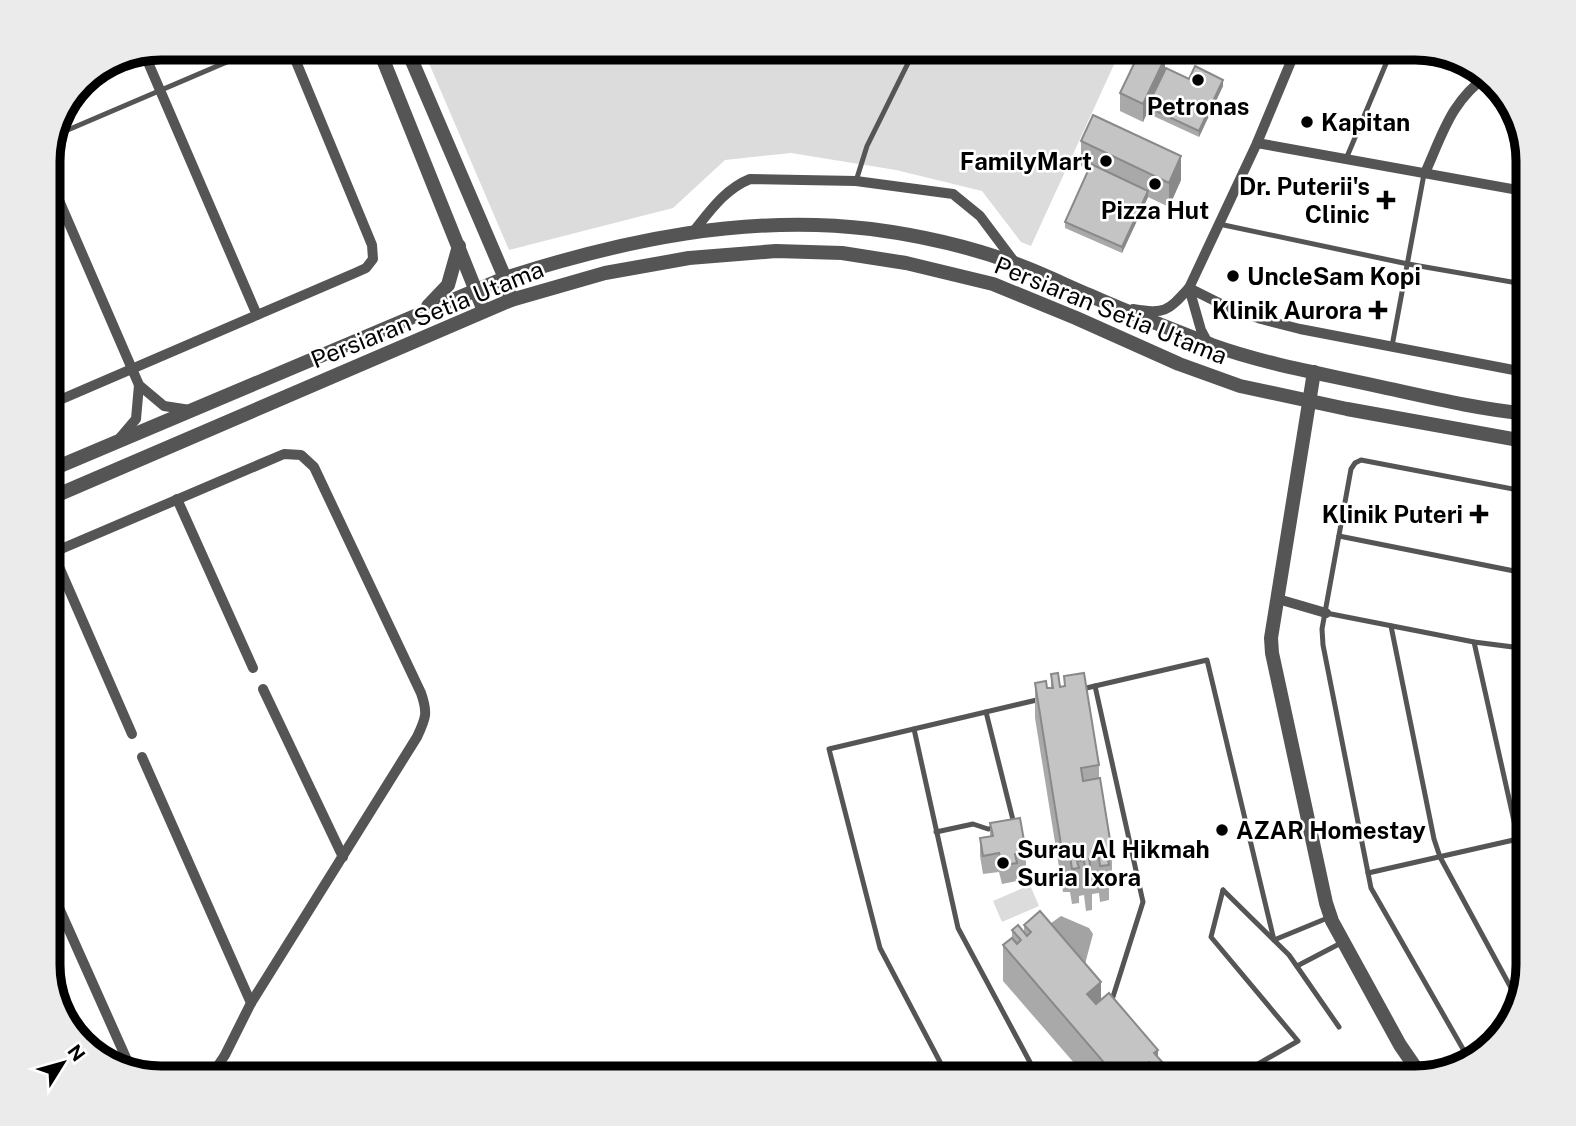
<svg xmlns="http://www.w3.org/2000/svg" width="1576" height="1126" font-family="'Public Sans',sans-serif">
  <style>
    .green { fill: #dcdcdc }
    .water { fill: #a3a3a3 }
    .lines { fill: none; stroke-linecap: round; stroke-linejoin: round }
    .service { stroke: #555; stroke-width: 5 }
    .minor { stroke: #555; stroke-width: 10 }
    .tertiary { stroke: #555; stroke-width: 14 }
    .wall { fill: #a9a9a9 }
    .shaded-wall { fill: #898989 }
    .building { fill: #c4c4c4; stroke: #898989; stroke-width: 2 }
    .poi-dot { fill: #000; stroke: #fff; stroke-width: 2.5 }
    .labels { text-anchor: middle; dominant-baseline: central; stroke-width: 5; stroke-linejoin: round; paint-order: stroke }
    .poi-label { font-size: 24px; font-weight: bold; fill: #000; stroke: #fff; text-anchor: start }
    .street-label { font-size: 24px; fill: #000; stroke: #fff }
    .rim { fill: none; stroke: #000; stroke-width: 9 }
  </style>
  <rect width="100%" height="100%" fill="#fff"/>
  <g class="green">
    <polygon points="422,47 1111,47 1117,58 1031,246 1021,242 982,191 896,170 791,153 725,160 673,208 509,250"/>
    <polygon points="1030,885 1039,906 1002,922 993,901"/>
  </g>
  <polygon class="water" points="1061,916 1089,928 1093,934 1081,979 1040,931"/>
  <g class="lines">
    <g class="service">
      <polyline points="56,135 262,47"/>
      <polyline points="1346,159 1393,47"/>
      <polyline points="856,181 867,146 916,47"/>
      <polyline points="1219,224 1408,264 1529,285"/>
      <polyline points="1392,346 1424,174"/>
      <polyline points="1339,536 1529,574"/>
      <polyline points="1326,613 1474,642 1529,649"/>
      <polyline points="1391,626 1434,839 1440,857 1517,999"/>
      <polyline points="1474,642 1518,839 1529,858"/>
      <polyline points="1095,686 1143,902 1111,1003"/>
      <polyline points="1082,689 1207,660 1274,940"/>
      <polyline points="986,712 1014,824"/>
      <polyline points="914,729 958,928 1039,1079"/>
      <polyline points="936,832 973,824 988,829 995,828"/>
      <polyline points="1368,873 1518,839 1529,834"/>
      <polyline points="1223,890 1211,937 1298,1041 1232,1079"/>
      <polyline points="1223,890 1289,955 1339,1027"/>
      <polyline points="1274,940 1330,917"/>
      <polyline points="1297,966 1341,943"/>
      <polyline points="1158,1060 1175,1079"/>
      <polyline points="1471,1063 1371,888 1323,645 1322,629 1351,469 1355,463 1361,460 1529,492"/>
      <polyline points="949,1079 880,948 829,749 1041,699"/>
    </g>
    <g class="minor">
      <polyline points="144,53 257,315"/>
      <polyline points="1257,143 1529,192"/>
      <path d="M 1425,173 C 1443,133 1451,101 1488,75"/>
      <polyline points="48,175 139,385 164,406 190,410"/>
      <path d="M 693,232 C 710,211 725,189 750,179 L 856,181 L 953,194 L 980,216 L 1016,264"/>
      <polyline points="1189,288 1225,306 1261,319 1300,329 1529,373"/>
      <polyline points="1189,288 1201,330 1208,343"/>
      <path d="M 1133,309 C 1165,314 1167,312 1189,288 L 1257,143 L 1297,47"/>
      <polyline points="48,405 355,273 366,268 373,259 372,245 290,47"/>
      <polyline points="119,439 136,419 139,385"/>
      <polyline points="177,499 253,668"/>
      <polyline points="53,553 132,734"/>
      <path d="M 47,555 L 284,454 L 301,455 L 314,467 L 421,693 C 428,713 426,718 417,737 L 251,1003"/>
      <polyline points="1278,599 1326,613"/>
      <polyline points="263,689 343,857"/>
      <polyline points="142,757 251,1003 225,1055 209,1079"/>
      <polyline points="47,881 131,1069"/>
    </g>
    <g class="tertiary">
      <polyline points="378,47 484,311"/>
      <polyline points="406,47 505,278 511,300"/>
      <polyline points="428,306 448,285 459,246"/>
      <polyline points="1314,372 1271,638 1272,653 1326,903 1332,921 1400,1045 1422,1077"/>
      <path d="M 48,471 L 505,278 C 623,240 746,214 871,229 C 917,235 967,246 1011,262 C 1037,271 1063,284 1089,295 C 1129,313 1171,329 1212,345 C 1265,364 1323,374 1377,386 C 1428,397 1477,409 1529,414"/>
      <polyline points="48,499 511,300 605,273 689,258 776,251 842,253 906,263 993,284 1076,318 1179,364 1240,386 1347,409 1529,442"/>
    </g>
  </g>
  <g class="wall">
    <polygon points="1165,70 1189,79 1223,86 1199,137 1147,113 1143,122 1120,111 1120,93"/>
    <polygon points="1081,141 1181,180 1169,207 1148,197 1122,253 1065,228 1065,222 1089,169 1081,166"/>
    <polygon points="1051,674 1060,687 1064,686 1064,676 1099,765 1099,778 1112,852 1112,887 1109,888 1109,900 1100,902 1099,893 1092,894 1092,910 1086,911 1084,895 1079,896 1079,903 1072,904 1070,892 1063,892 1035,718 1035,683 1047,688 1051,688"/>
    <polygon points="990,823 1026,852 1026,871 1017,872 1017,881 1002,884 999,872 983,874 980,856 980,838 990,836"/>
    <polygon points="1024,925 1101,1000 1158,1058 1162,1079 1088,1079 1003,981 1003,945 1012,938 1012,930 1024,933"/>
  </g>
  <g class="shaded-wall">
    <polygon points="1165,58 1165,76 1147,107 1147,113 1143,122 1143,104"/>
    <polygon points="1223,80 1223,86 1199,137 1199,131"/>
    <polygon points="1181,156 1181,180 1169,207 1169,183"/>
    <polygon points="1148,191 1148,197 1122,253 1122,247"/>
    <polygon points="1101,982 1101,1017 1087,994"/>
    <polygon points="1158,1050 1158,1066 1162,1062 1162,1079 1155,1079 1154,1053"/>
    <polygon points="1149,1062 1149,1079 1142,1068"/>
    <polygon points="1137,1072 1137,1079 1133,1079 1133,1076"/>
  </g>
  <g class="building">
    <polygon points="1142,47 1165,58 1143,104 1120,93"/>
    <polygon points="1195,66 1223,80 1199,131 1147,107 1166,68 1189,79"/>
    <polygon points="1093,115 1181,156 1169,183 1081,141"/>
    <polygon points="1091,164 1148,191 1122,247 1065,222"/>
    <polygon points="1058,673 1060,687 1065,686 1064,676 1084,673 1099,765 1081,768 1083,781 1100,778 1112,852 1107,853 1109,865 1100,866 1099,858 1089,859 1092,875 1086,876 1084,860 1077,861 1079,868 1072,869 1070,856 1063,857 1035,683 1046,681 1047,688 1053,688 1051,674"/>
    <polygon points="1020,818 1026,852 1015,854 1017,863 1002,865 999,853 983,856 980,838 993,836 990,823"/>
    <polygon points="1040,911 1101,982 1087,994 1096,1004 1109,993 1158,1050 1154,1053 1162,1062 1155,1068 1149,1062 1142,1068 1151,1079 1144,1079 1137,1072 1133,1076 1135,1079 1126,1079 1123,1076 1120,1079 1118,1079 1003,945 1012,938 1017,944 1021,940 1012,930 1018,925 1027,936 1031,932 1024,925"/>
  </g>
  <g class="poi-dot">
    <circle cx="1198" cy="80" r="7"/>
    <circle cx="1307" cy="122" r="7"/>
    <circle cx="1106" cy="161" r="7"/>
    <circle cx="1155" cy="184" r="7"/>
    <path d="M1382.5 189.5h7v7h7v7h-7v7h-7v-7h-7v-7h7z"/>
    <circle cx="1233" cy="276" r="7"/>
    <path d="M1374.5 299.5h7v7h7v7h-7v7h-7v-7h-7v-7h7z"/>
    <path d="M1475.5 503.5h7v7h7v7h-7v7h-7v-7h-7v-7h7z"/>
    <circle cx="1222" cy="830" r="7"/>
    <circle cx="1003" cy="863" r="7"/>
  </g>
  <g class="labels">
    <g class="poi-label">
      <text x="1198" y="106" text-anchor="middle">Petronas</text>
      <text x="1321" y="122">Kapitan</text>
      <text x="1092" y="161" text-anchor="end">FamilyMart</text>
      <text x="1370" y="186" text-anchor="end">Dr. Puterii's<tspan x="1370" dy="28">Clinic</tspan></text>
      <text x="1155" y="210" text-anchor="middle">Pizza Hut</text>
      <text x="1247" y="276">UncleSam Kopi</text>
      <text x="1362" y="310" text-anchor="end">Klinik Aurora</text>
      <text x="1463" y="514" text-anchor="end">Klinik Puteri</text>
      <text x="1236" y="830">AZAR Homestay</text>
      <text x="1017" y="849">Surau Al Hikmah<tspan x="1017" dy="28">Suria Ixora</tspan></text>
    </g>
    <g class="street-label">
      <text transform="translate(1111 310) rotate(22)">Persiaran Setia Utama</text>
      <text transform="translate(427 314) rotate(-22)">Persiaran Setia Utama</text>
    </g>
  </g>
  <path d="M0 0H1576V1126H0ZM161 60H1415A101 101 0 0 1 1516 161V965A101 101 0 0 1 1415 1066H161A101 101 0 0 1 60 965V161A101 101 0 0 1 161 60Z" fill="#ebebeb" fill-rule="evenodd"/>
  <path class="rim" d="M161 60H1415A101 101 0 0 1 1516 161V965A101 101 0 0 1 1415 1066H161A101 101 0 0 1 60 965V161A101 101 0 0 1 161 60Z"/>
  <g transform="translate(63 1063) rotate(53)" stroke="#ffffff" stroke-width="5" paint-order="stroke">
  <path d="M0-5L12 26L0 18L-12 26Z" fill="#000000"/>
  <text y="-10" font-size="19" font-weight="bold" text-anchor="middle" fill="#000000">N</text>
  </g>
</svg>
